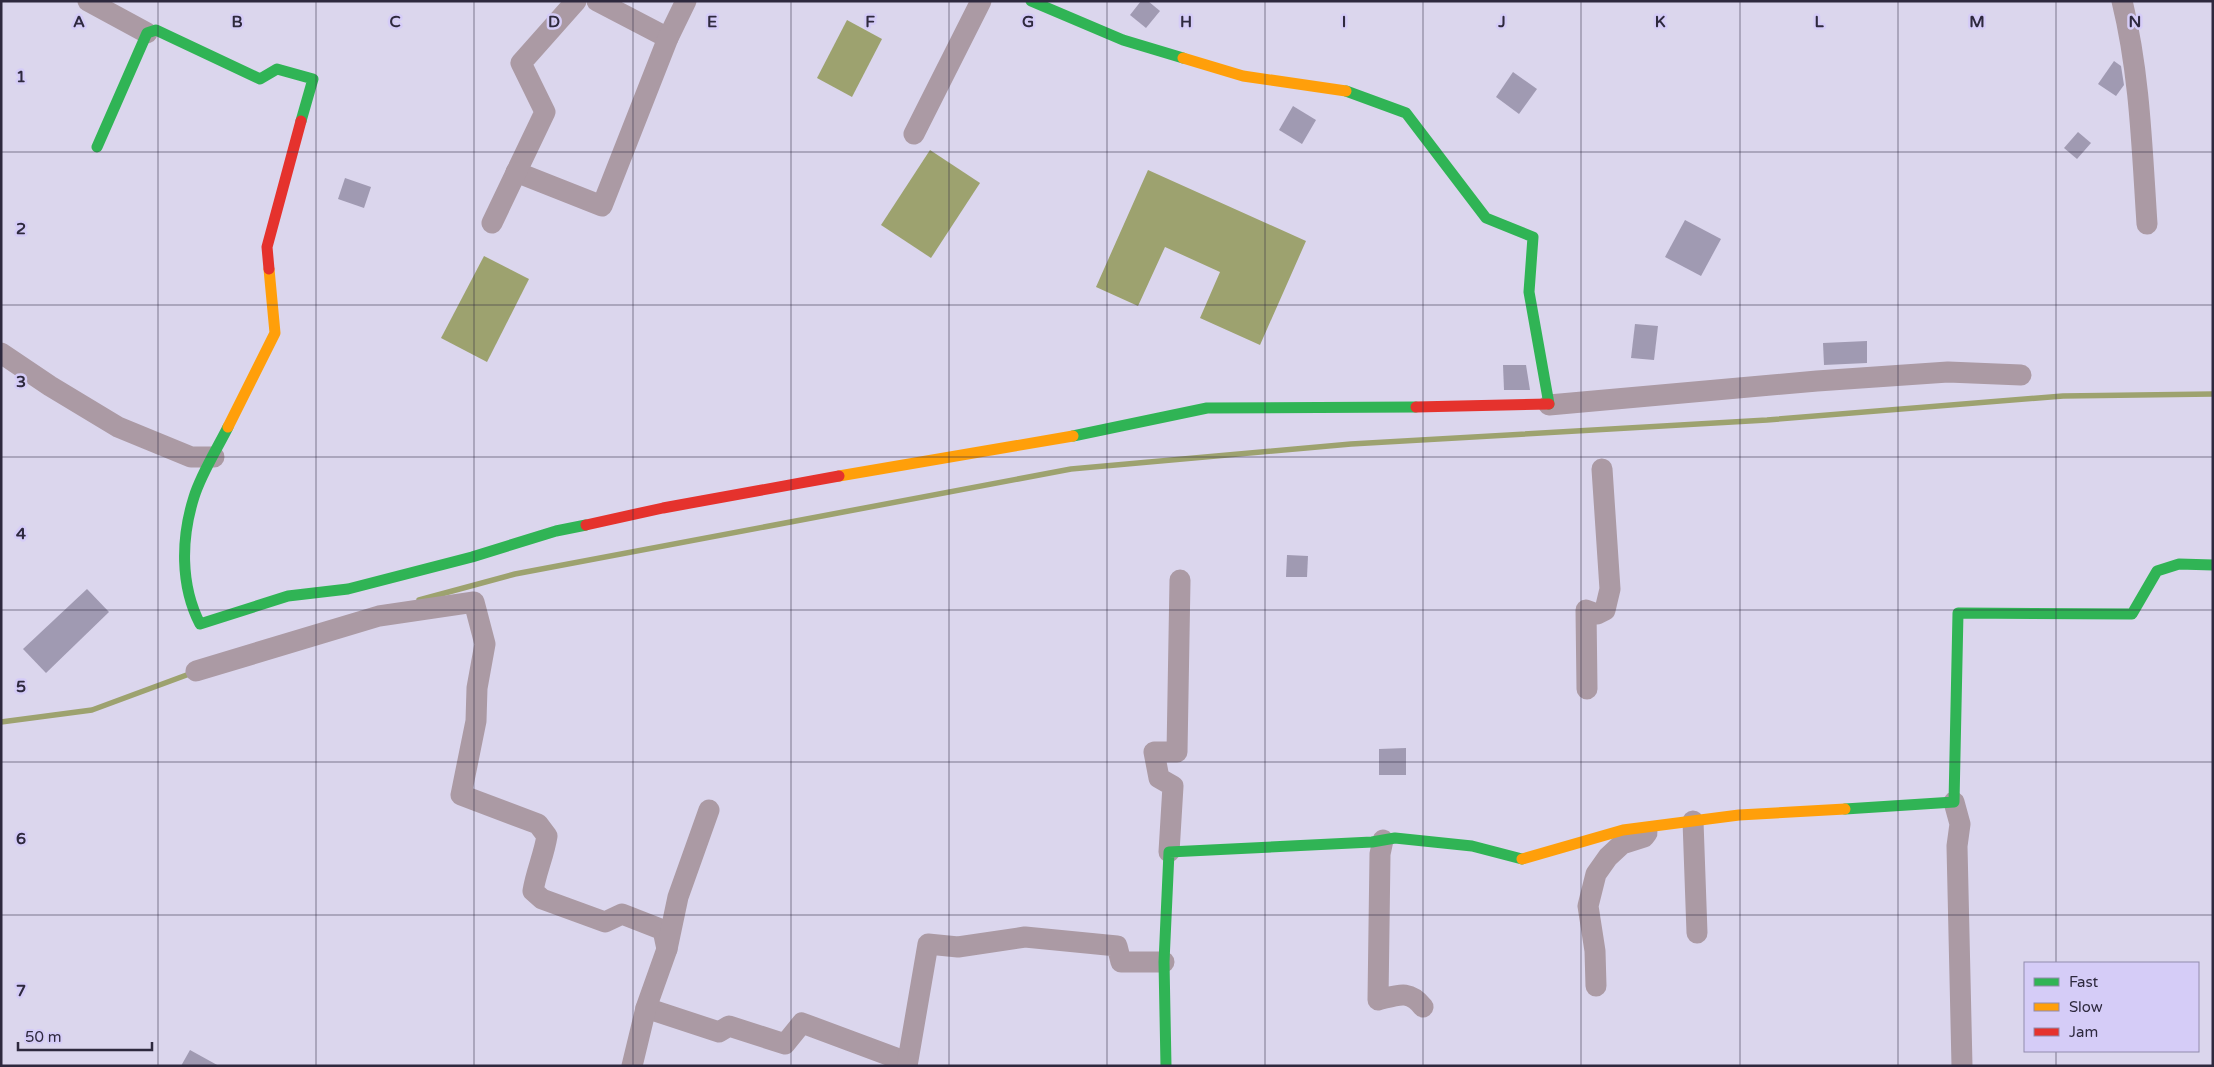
<svg xmlns="http://www.w3.org/2000/svg" width="2214" height="1067" font-family="'Varela Round',sans-serif">
  <style>
    .water { fill: #9da26f }
    .lines { fill: none; stroke-linecap: round; stroke-linejoin: round }
    .stream { stroke: #9da26f; stroke-width: 5.5 }
    .building { fill: #a09ab2 }
    .street { stroke: #ab9aa4; stroke-width: 21 }
    .fast { stroke: #30b455; stroke-width: 11 }
    .slow { stroke: #ff9f0a; stroke-width: 11 }
    .jam { stroke: #e5322d; stroke-width: 11 }
    .grid { fill: none; stroke: #2e293e; stroke-width: 1; stroke-opacity: 0.55 }
    .grid-label { font-size: 16px; text-anchor: middle; font-weight: bold; fill: #2e293e; stroke: #d5ccf7; stroke-width: 5; stroke-linejoin: round; paint-order: stroke }
  </style>
  <rect width="100%" height="100%" fill="#dbd6ed"/>
  <g class="water">
    <polygon points="847,20 882,39 852,97 817,78"/>
    <polygon points="930,150 980,183 931,258 881,225"/>
    <polygon points="1148,170 1306,241 1260,345 1200,318 1220,272 1165,247 1138,306 1096,287"/>
    <polygon points="484,256 529,279 487,362 441,338"/>
  </g>
  <g class="lines">
    <g class="stream">
      <polyline points="419,600 515,574 1071,469 1351,444 1767,420 2063,396 2213,394"/>
      <polyline points="1,722 92,710 192,673"/>
    </g>
  </g>
  <g class="building">
    <polygon points="1141,1 1148,1 1160,11 1146,28 1130,15"/>
    <polygon points="2114,61 2121,66 2124,85 2116,96 2098,84"/>
    <polygon points="1513,72 1537,89 1519,114 1496,97"/>
    <polygon points="1293,106 1316,120 1302,144 1279,130"/>
    <polygon points="2078,132 2091,143 2077,159 2064,148"/>
    <polygon points="345,178 371,187 364,208 338,199"/>
    <polygon points="1685,220 1721,239 1701,276 1665,257"/>
    <polygon points="1635,324 1658,326 1654,360 1631,358"/>
    <polygon points="1867,341 1867,363 1824,365 1823,343"/>
    <polygon points="1503,365 1526,365 1530,390 1504,390"/>
    <polygon points="1287,555 1308,556 1307,577 1286,577"/>
    <polygon points="87,589 109,612 46,673 23,649"/>
    <polygon points="1406,748 1406,775 1379,775 1379,749"/>
    <polygon points="190,1050 219,1066 181,1066"/>
  </g>
  <g class="lines">
    <g class="street">
      <polyline points="88,1 147,33"/>
      <polyline points="597,1 668,38"/>
      <path d="M 2122,1 C 2140,74 2142,150 2147,224"/>
      <polyline points="914,134 981,1"/>
      <polyline points="516,172 602,206 668,38 686,1"/>
      <polyline points="492,223 545,112 521,63 576,1"/>
      <polyline points="1,353 50,386 118,427 191,457 214,457"/>
      <polyline points="1549,405 1817,381 1948,372 2021,375"/>
      <path d="M 196,671 L 379,616 L 474,602 L 485,644 L 477,688 L 476,721 L 461,795 L 538,824 L 547,836 C 544,855 536,872 533,891 L 542,899 L 605,922 L 622,914 L 663,930 L 667,949"/>
      <polyline points="1587,689 1586,610 1597,614 1605,610 1610,589 1602,469"/>
      <polyline points="1954,802 1960,824 1957,846 1962,1066"/>
      <polyline points="1693,821 1697,933"/>
      <path d="M 1383,840 L 1380,854 L 1378,1000 C 1398,995 1409,989 1423,1007"/>
      <polyline points="1169,852 1173,786 1159,778 1154,752 1177,752 1180,580"/>
      <polyline points="1596,986 1595,951 1588,906 1596,874 1608,857 1622,844 1644,837 1647,833"/>
      <polyline points="646,1008 719,1032 729,1026 785,1044 802,1023 907,1062"/>
      <polyline points="632,1066 646,1008 667,949 678,897 709,810"/>
      <polyline points="907,1066 928,944 958,947 1025,937 1117,946 1121,962 1164,962"/>
    </g>
    <g class="fast">
      <polyline points="1031,1 1123,40 1183,58"/>
      <polyline points="1346,91 1406,113 1486,218 1533,237 1529,292 1549,404"/>
      <polyline points="97,147 147,33 156,30 260,79 277,69 313,79 301,121"/>
      <path d="M 228,427 C 217,449 201,474 194,497 C 181,538 180,585 200,624 L 288,596 L 348,589 L 472,557 L 556,531 L 586,525"/>
      <polyline points="1073,436 1207,408 1416,407"/>
      <polyline points="1845,809 1954,802 1958,613 2132,614 2157,571 2179,564 2213,565"/>
      <polyline points="1166,1066 1164,962 1169,852 1372,842 1395,838 1472,846 1522,859"/>
    </g>
    <g class="slow">
      <polyline points="1183,58 1243,76 1346,91"/>
      <polyline points="228,427 275,333 269,269"/>
      <polyline points="839,476 1073,436"/>
      <polyline points="1522,859 1623,830 1739,815 1845,809"/>
    </g>
    <g class="jam">
      <polyline points="269,269 267,247 301,121"/>
      <polyline points="1416,407 1549,404"/>
      <polyline points="586,525 663,508 839,476"/>
    </g>
  </g>
  <path class="grid" d="M 158,1 L 158,1066M 316,1 L 316,1066M 474,1 L 474,1066M 633,1 L 633,1066M 791,1 L 791,1066M 949,1 L 949,1066M 1107,1 L 1107,1066M 1265,1 L 1265,1066M 1423,1 L 1423,1066M 1581,1 L 1581,1066M 1740,1 L 1740,1066M 1898,1 L 1898,1066M 2056,1 L 2056,963M 1,152 L 2213,152M 1,305 L 2213,305M 1,457 L 2213,457M 1,610 L 2213,610M 1,762 L 2213,762M 1,915 L 2213,915M 2056,1051 L 2056,1066"/>
  <g class="grid-label">
    <text x="79" y="27">A</text>
    <text x="237" y="27">B</text>
    <text x="395" y="27">C</text>
    <text x="554" y="27">D</text>
    <text x="712" y="27">E</text>
    <text x="870" y="27">F</text>
    <text x="1028" y="27">G</text>
    <text x="1186" y="27">H</text>
    <text x="1344" y="27">I</text>
    <text x="1502" y="27">J</text>
    <text x="1660" y="27">K</text>
    <text x="1819" y="27">L</text>
    <text x="1977" y="27">M</text>
    <text x="2135" y="27">N</text>
    <text x="21" y="82">1</text>
    <text x="21" y="234">2</text>
    <text x="21" y="387">3</text>
    <text x="21" y="539">4</text>
    <text x="21" y="692">5</text>
    <text x="21" y="844">6</text>
    <text x="21" y="996">7</text>
  </g>
  <rect width="2214" height="1067" fill="none" stroke="#2e293e" stroke-width="5"/>
  <rect x="2024" y="962" width="175" height="90" fill="#d5ccf7" stroke="#928bad"/>
  <rect x="2034" y="978" width="25" height="8" fill="#30b455" stroke="#928bad"/>
  <text x="2069" y="987" font-size="15" fill="#2e293e">Fast</text>
  <rect x="2034" y="1003" width="25" height="8" fill="#ff9f0a" stroke="#928bad"/>
  <text x="2069" y="1012" font-size="15" fill="#2e293e">Slow</text>
  <rect x="2034" y="1028" width="25" height="8" fill="#e5322d" stroke="#928bad"/>
  <text x="2069" y="1037" font-size="15" fill="#2e293e">Jam</text>
  <path d="M18 1042v8h134v-8" fill="none" stroke="#2e293e" stroke-width="2.5"/>
  <text x="25" y="1042" font-size="15" fill="#2e293e" stroke="#d5ccf7" stroke-width="4" paint-order="stroke">50 m</text>
</svg>
